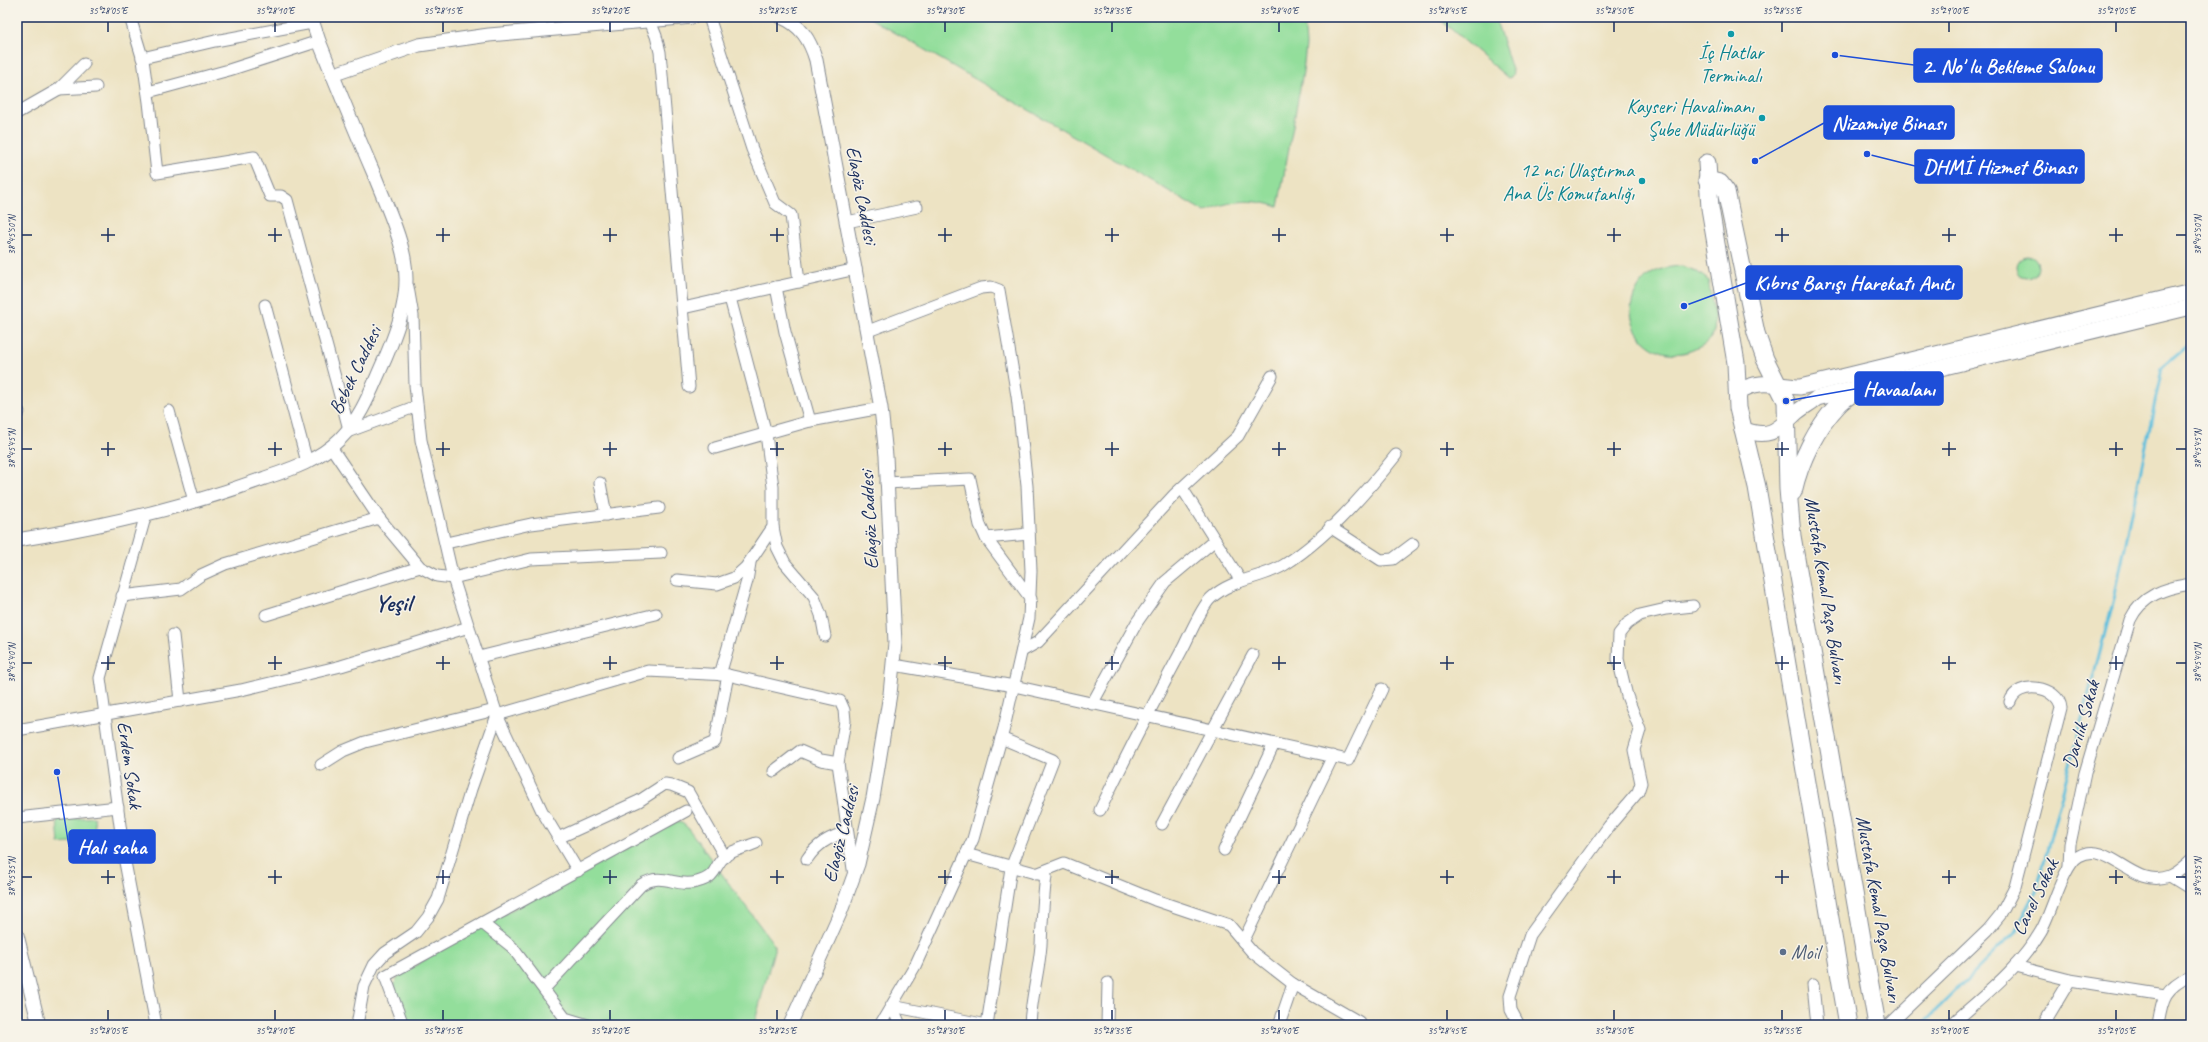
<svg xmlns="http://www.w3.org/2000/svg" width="2208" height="1042" font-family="Caveat,sans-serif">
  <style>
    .green { fill: #93de9b; stroke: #57867c }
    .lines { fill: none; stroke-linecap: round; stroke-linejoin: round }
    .stream { stroke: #5fbfdd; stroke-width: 3 }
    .minor-casing { stroke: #848990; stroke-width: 13 }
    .tertiary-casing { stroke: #848990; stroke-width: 15 }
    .secondary-casing { stroke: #848990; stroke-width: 17 }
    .primary-casing { stroke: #848990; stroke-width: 19 }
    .minor { stroke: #fff; stroke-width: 11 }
    .tertiary { stroke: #fff; stroke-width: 13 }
    .secondary { stroke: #fff; stroke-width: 15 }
    .primary { stroke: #fff; stroke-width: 17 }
    .ticks { fill: none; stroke: #1b2f5e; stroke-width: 1.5 }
    .culture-dot { fill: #0f9aa8; stroke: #f7f3e8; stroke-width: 1.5 }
    .service-dot { fill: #5c6f8a; stroke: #f7f3e8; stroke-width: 1.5 }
    .labels { text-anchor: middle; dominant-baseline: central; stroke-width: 3; stroke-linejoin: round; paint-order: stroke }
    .culture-label { font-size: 20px; fill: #0d838f; stroke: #f7f3e8; text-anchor: end }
    .street-label { font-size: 20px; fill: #1b2f5e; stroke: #f7f3e8 }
    .service-label { font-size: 20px; fill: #4e5e75; stroke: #f7f3e8; text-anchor: start }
    .district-label { font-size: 24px; font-weight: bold; fill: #1b2f5e; stroke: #f7f3e8 }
    .leader { fill: none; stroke: #1d4ed8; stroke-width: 1.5 }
    .callout-dot { fill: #1d4ed8; stroke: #f7f3e8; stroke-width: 1.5 }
    .callout { fill: #1d4ed8; stroke: #1d4ed8; stroke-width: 1.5 }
    .callout-label { font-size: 21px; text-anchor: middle; font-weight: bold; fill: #fff }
    .neatline { fill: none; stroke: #1b2f5e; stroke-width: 1.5 }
    .ticks-label { font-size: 10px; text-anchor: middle; fill: #1b2f5e }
  </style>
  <rect width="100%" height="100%" fill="#f7f3e8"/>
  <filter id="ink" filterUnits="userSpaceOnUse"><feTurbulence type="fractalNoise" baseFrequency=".025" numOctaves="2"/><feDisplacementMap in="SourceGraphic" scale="8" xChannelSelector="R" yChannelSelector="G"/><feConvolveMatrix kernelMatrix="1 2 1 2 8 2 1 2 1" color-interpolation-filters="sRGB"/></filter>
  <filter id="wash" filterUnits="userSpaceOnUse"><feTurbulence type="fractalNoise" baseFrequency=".012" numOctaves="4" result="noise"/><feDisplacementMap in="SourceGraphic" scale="16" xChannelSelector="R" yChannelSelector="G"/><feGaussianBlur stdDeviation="0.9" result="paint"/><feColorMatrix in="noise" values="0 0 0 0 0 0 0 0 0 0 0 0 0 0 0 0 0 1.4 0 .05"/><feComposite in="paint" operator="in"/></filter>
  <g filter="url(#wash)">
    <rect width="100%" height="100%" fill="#ede3c3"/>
    <g class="green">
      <path d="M 868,17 L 1304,17 L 1306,45 L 1303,72 L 1278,207 C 1253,198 1229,200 1205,212 Z"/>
      <polygon points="1437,17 1495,17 1513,73 1511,77 1508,78"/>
      <circle cx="2027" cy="267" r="11"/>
      <path d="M 1682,266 L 1696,271 L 1708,280 C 1710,293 1718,323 1713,334 C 1710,340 1703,346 1697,348 C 1658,369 1614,327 1638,288 C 1648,271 1663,267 1682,266 Z"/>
      <polygon points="94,817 96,841 59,844 57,820"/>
      <path d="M 675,822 L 682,823 L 688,828 L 775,946 L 754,1025 L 406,1025 C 400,1009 386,986 401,974 L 478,928 Z"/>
    </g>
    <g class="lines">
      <polyline class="stream" points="1921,1025 2015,932 2036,892 2115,595 2162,368 2191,343"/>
    </g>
  </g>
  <g filter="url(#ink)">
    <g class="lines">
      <defs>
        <g id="minor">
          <polyline points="130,17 143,60 149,102 157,173 254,157 270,196 281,196 287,200 349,429"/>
          <polyline points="709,17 752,149 775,203 791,215 799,282"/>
          <polyline points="650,21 656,36 660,52 689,387"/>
          <polyline points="142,58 215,41 312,23"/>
          <polyline points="59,89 96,87"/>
          <polyline points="148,92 229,70 319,41"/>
          <polyline points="17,113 59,89 84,64"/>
          <polyline points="847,222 917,207"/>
          <polyline points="408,287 413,316 415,385 421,440 453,578 497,715 542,811 578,871"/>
          <polyline points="776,287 785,332 810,421"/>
          <polyline points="265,305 307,462"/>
          <polyline points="683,308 856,269"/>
          <polyline points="868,331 981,288 991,287 999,290 1017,396 1027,486 1031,571 1029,618 1004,728 973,839 915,966 880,1025"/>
          <polyline points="169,411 194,501"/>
          <polyline points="17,413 19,412"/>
          <polyline points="347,432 417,406"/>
          <polyline points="331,447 379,518 420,567 437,576 453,578 531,559 661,553"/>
          <polyline points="715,448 810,421 881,408"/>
          <polyline points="600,483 606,515"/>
          <polyline points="886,483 970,479 980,525 986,538 1031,599"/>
          <polyline points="1182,488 1241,581"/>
          <polyline points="146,514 100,678 125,862 156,1025"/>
          <polyline points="773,527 777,547 785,563 814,597 821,615 825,636"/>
          <polyline points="1330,527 1381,560 1393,559 1413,544"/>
          <polyline points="986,538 1029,534"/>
          <polyline points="446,543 531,524 659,508"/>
          <polyline points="677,580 717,584 734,578 746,567 773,527 773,487 766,434 730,298"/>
          <polyline points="122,596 181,589 201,575 225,564 379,518"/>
          <polyline points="266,615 420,567"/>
          <polyline points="173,635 180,701"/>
          <polyline points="1022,651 1038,642 1175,494 1238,436 1272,376"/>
          <polyline points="479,657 656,614"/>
          <polyline points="894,665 1014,686 1348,760 1382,689"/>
          <polyline points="720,675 747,581 750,563"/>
          <polyline points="1092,704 1137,622 1165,582 1215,540"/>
          <polyline points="17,730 241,690 341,666 469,627"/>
          <polyline points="678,758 715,742 728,675"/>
          <polyline points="321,765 343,751 365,742 495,710"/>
          <polyline points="774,771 800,751 821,760 838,763"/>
          <path d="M 1100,810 C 1127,754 1155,700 1184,646 C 1190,634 1202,606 1211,598 C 1233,578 1261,579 1284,565 C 1326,539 1366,493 1396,455"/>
          <polyline points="17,818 118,807"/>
          <polyline points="1162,824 1253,655"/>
          <polyline points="558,838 639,801 665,784 671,785 688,792 725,857"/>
          <polyline points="1224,850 1274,744"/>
          <path d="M 966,854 L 1046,876 C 1043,899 1042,922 1041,945 C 1039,972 1031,998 1030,1025"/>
          <path d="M 807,859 C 817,844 829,837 847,832"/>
          <path d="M 2069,865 L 2070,844 L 2085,773 L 2130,620 C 2142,595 2165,588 2191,584"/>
          <polyline points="1036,874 1064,863 1155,900 1229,925 1252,952 1293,984 1359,1022"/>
          <polyline points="2170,876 2191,889"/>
          <polyline points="482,923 512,947 565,1018 588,1025"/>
          <polyline points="1243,942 1333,756"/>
          <polyline points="2015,966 2070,980 2165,995"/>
          <polyline points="1813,985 1817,1025"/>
          <path d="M 544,989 L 641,885 C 663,871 675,888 697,882 C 719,876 713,866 725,856 C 733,850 747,847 756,843"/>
          <polyline points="892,1006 987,1025"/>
          <polyline points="892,1006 900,1025"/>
          <polyline points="357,1025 364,986 374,965 385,953 416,932 428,917 438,899 471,789 497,715 648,671 728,675 840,701 844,710 845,721 838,763 854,876"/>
          <polyline points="403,1025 385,976 686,811"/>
          <polyline points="987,1025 1011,868 1053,760 1001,738"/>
          <polyline points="1107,1025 1108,983"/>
          <polyline points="1279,1025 1293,984"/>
          <polyline points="1519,1025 1511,1010 1510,996 1530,935 1609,826 1638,792 1641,783 1634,750 1640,730 1627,696 1618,659 1619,634 1627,624 1640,615 1666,609 1693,606"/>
          <path d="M 1889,1025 L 1988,930 L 2001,914 L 2015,887 L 2061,708 C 2059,686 2017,679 2010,702"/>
          <path d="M 1951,1025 C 1983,996 2019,969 2041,931 C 2052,913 2063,865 2079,856 C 2110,839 2133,890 2169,876 C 2177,873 2184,866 2191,860"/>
          <polyline points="2043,1025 2070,980"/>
          <path d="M 2158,1025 C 2162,997 2165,988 2191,975"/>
        </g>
        <g id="tertiary">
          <path d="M 781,17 C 801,25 810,40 816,60 L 881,408 L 886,456 L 895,643 L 890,694 L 873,798 L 858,864 L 841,911 L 790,1025"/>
          <polyline points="332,75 419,45 489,35 692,17"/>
          <path d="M 17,540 C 101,527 186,507 265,478 C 292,469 319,460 340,439 C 363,416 372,387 385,359 C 399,326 411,294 404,258 C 399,231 384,200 374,174 C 355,130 337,86 319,41 L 311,17"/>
          <polyline points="17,935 39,1025"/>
        </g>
        <g id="secondary">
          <path d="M 1739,392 C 1758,378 1777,386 1800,387 L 2191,292"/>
          <path d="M 1742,429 C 1770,440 1777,430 1797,412 C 1803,407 1811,403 1817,398 L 2191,307"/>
        </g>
        <g id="primary">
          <polyline points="1707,163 1710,208 1736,363 1738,408 1757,487 1848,1025"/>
          <polyline points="1707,180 1720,183 1726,191 1756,333 1765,359 1786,401 1788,489 1792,536 1877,1025"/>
          <path d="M 1793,492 C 1800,461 1816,428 1838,405 C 1844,398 1853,393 1861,388"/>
        </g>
      </defs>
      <use href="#minor" class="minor-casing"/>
      <use href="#tertiary" class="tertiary-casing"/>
      <use href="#secondary" class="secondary-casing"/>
      <use href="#primary" class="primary-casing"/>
      <use href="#minor" class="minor"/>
      <use href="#tertiary" class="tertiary"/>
      <use href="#secondary" class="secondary"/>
      <use href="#primary" class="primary"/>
    </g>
  </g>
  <path class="ticks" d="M 108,22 L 108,32M 275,22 L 275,32M 443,22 L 443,32M 610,22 L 610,32M 777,22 L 777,32M 945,22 L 945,32M 1112,22 L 1112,32M 1279,22 L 1279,32M 1447,22 L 1447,32M 1614,22 L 1614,32M 1782,22 L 1782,32M 1949,22 L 1949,32M 2116,22 L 2116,32M 108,228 L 108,242M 275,228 L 275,242M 443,228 L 443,242M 610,228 L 610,242M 777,228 L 777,242M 945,228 L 945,242M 1112,228 L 1112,242M 1279,228 L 1279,242M 1447,228 L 1447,242M 1614,228 L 1614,242M 1782,228 L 1782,242M 1949,228 L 1949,242M 2116,228 L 2116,242M 22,235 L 32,235M 101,235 L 115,235M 268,235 L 282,235M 436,235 L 450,235M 603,235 L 617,235M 770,235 L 784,235M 938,235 L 952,235M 1105,235 L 1119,235M 1272,235 L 1286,235M 1440,235 L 1454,235M 1607,235 L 1621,235M 1775,235 L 1789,235M 1942,235 L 1956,235M 2109,235 L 2123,235M 2176,235 L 2186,235M 108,442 L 108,456M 275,442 L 275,456M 443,442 L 443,456M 610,442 L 610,456M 777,442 L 777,456M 945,442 L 945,456M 1112,442 L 1112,456M 1279,442 L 1279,456M 1447,442 L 1447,456M 1614,442 L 1614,456M 1782,442 L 1782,456M 1949,442 L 1949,456M 2116,442 L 2116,456M 22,449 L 32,449M 101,449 L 115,449M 268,449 L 282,449M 436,449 L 450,449M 603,449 L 617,449M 770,449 L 784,449M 938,449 L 952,449M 1105,449 L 1119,449M 1272,449 L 1286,449M 1440,449 L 1454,449M 1607,449 L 1621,449M 1775,449 L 1789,449M 1942,449 L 1956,449M 2109,449 L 2123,449M 2176,449 L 2186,449M 108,656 L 108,670M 275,656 L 275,670M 443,656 L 443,670M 610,656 L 610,670M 777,656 L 777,670M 945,656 L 945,670M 1112,656 L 1112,670M 1279,656 L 1279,670M 1447,656 L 1447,670M 1614,656 L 1614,670M 1782,656 L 1782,670M 1949,656 L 1949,670M 2116,656 L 2116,670M 22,663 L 32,663M 101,663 L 115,663M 268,663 L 282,663M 436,663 L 450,663M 603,663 L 617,663M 770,663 L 784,663M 938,663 L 952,663M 1105,663 L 1119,663M 1272,663 L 1286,663M 1440,663 L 1454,663M 1607,663 L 1621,663M 1775,663 L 1789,663M 1942,663 L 1956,663M 2109,663 L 2123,663M 2176,663 L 2186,663M 108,870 L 108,884M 275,870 L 275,884M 443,870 L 443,884M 610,870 L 610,884M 777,870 L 777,884M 945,870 L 945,884M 1112,870 L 1112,884M 1279,870 L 1279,884M 1447,870 L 1447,884M 1614,870 L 1614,884M 1782,870 L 1782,884M 1949,870 L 1949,884M 2116,870 L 2116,884M 22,877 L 32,877M 101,877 L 115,877M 268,877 L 282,877M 436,877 L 450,877M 603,877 L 617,877M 770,877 L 784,877M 938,877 L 952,877M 1105,877 L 1119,877M 1272,877 L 1286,877M 1440,877 L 1454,877M 1607,877 L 1621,877M 1775,877 L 1789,877M 1942,877 L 1956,877M 2109,877 L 2123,877M 2176,877 L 2186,877M 108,1010 L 108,1020M 275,1010 L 275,1020M 443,1010 L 443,1020M 610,1010 L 610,1020M 777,1010 L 777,1020M 945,1010 L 945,1020M 1112,1010 L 1112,1020M 1279,1010 L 1279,1020M 1447,1010 L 1447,1020M 1614,1010 L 1614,1020M 1782,1010 L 1782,1020M 1949,1010 L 1949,1020M 2116,1010 L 2116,1020"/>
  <g class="culture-dot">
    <circle cx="1731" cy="34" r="4"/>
    <circle cx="1762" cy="118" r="4"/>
    <circle cx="1642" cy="181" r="4"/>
  </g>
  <circle class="service-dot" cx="1783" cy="952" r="4"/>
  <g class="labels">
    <g class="culture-label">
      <text x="1731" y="52" text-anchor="middle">İç Hatlar<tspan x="1731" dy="23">Terminalı</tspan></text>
      <text x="1754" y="106">Kayseri Havalimanı<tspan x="1754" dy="23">Şube Müdürlüğü</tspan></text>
      <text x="1634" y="170">12 nci Ulaştırma<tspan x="1634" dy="23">Ana Üs Komutanlığı</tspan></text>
    </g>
    <g class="street-label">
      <text transform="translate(862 195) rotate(79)">Elagöz Caddesi</text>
      <text transform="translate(355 370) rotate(-64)">Bebek Caddesi</text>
      <text transform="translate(869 520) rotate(-93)">Elagöz Caddesi</text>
      <text transform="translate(1826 590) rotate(81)">Mustafa Kemal Paşa Bulvarı</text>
      <text transform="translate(2081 724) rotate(-74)">Darılık Sokak</text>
      <text transform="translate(130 765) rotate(82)">Erdem Sokak</text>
      <text transform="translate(841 834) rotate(-76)">Elagöz Caddesi</text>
      <text transform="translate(2035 897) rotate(-64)">Canel Sokak</text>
      <text transform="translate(1879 909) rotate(80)">Mustafa Kemal Paşa Bulvarı</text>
    </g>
    <g class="service-label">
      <text x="1791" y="952">Moil</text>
    </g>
    <g class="district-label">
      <text x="393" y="603">Yeşil</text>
    </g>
  </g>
  <path class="leader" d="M1835 55L1914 65M1755 161L1824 123M1867 154L1915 166M1684 306L1746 283M1786 401L1855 389M57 772L69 847"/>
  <g class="callout-dot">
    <circle cx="1835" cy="55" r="4"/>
    <circle cx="1755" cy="161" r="4"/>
    <circle cx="1867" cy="154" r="4"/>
    <circle cx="1684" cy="306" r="4"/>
    <circle cx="1786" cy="401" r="4"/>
    <circle cx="57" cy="772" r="4"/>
  </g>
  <g class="callout">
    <rect x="1914" y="49" width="188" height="33" rx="4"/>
    <rect x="1824" y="106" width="130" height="33" rx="4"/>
    <rect x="1915" y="150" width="169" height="33" rx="4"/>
    <rect x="1746" y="266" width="216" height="33" rx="4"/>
    <rect x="1855" y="372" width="88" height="33" rx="4"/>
    <rect x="69" y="830" width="86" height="33" rx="4"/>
  </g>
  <g class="callout-label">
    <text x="2008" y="73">2. No' lu Bekleme Salonu</text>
    <text x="1889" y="130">Nizamiye Binası</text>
    <text x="2000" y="174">DHMİ Hizmet Binası</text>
    <text x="1854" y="290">Kıbrıs Barışı Harekatı Anıtı</text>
    <text x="1899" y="396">Havaalanı</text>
    <text x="112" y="854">Halı saha</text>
  </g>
  <rect width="2208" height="1042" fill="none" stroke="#f7f3e8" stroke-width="44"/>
  <rect x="22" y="22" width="2164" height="998" class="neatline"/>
  <g class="ticks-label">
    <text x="108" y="14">35°28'05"E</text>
    <text x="275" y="14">35°28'10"E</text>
    <text x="443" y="14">35°28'15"E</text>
    <text x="610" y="14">35°28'20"E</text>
    <text x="777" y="14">35°28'25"E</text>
    <text x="945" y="14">35°28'30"E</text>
    <text x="1112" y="14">35°28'35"E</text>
    <text x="1279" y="14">35°28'40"E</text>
    <text x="1447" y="14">35°28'45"E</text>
    <text x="1614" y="14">35°28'50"E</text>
    <text x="1782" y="14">35°28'55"E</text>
    <text x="1949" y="14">35°29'00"E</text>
    <text x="2116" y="14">35°29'05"E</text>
    <text transform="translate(11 235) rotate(-90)" y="4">38°45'50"N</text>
    <text transform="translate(2197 235) rotate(-90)" y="4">38°45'50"N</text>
    <text transform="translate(11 449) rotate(-90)" y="4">38°45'45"N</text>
    <text transform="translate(2197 449) rotate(-90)" y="4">38°45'45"N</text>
    <text transform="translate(11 663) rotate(-90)" y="4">38°45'40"N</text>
    <text transform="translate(2197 663) rotate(-90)" y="4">38°45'40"N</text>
    <text transform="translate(11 877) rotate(-90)" y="4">38°45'35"N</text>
    <text transform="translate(2197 877) rotate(-90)" y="4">38°45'35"N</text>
    <text x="108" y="1034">35°28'05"E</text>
    <text x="275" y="1034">35°28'10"E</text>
    <text x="443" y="1034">35°28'15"E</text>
    <text x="610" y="1034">35°28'20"E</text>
    <text x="777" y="1034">35°28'25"E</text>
    <text x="945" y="1034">35°28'30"E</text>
    <text x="1112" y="1034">35°28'35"E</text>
    <text x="1279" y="1034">35°28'40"E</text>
    <text x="1447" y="1034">35°28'45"E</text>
    <text x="1614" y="1034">35°28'50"E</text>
    <text x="1782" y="1034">35°28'55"E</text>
    <text x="1949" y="1034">35°29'00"E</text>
    <text x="2116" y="1034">35°29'05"E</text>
  </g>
</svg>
